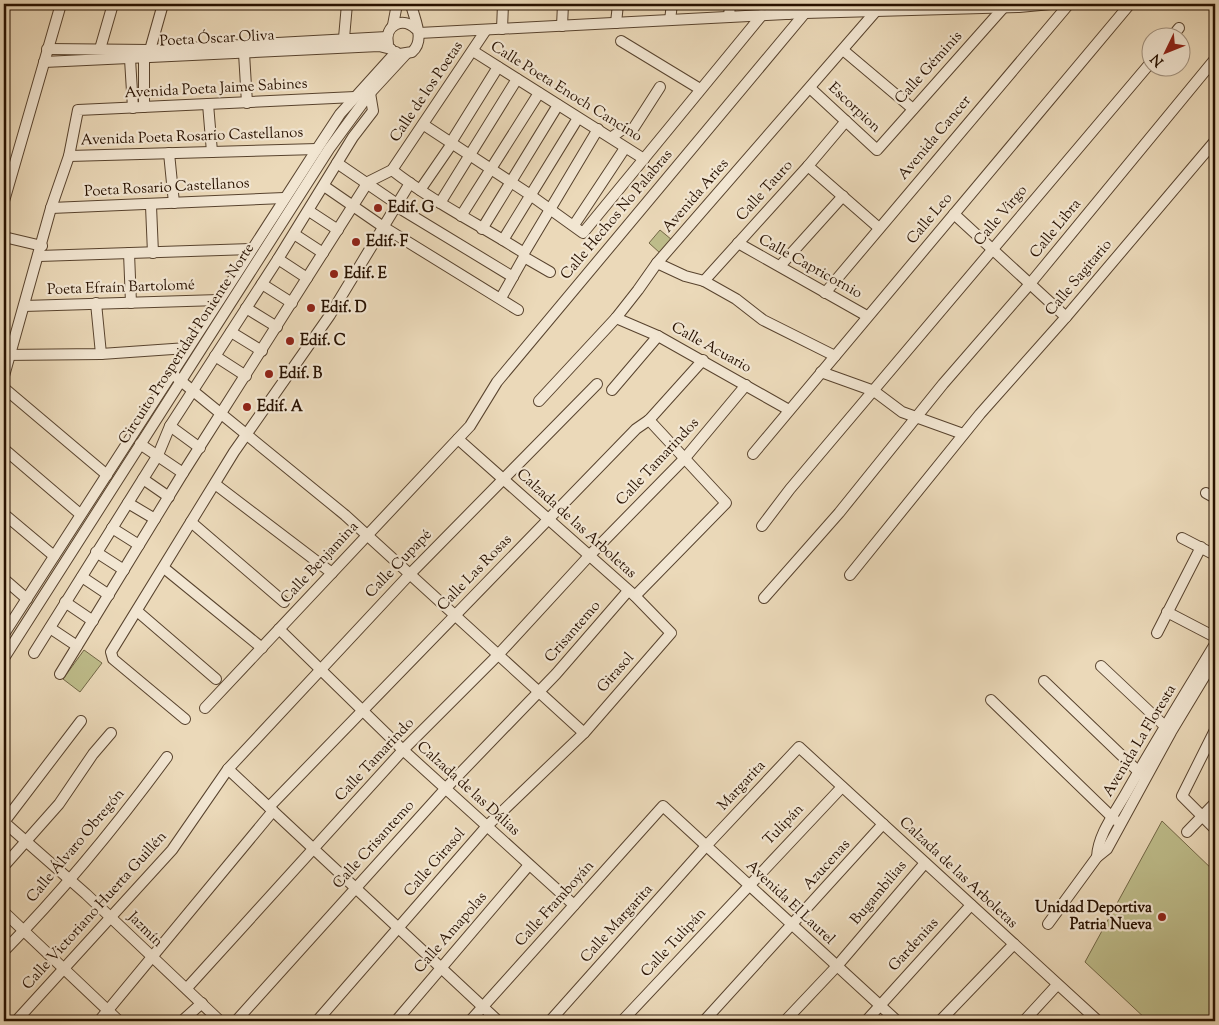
<svg xmlns="http://www.w3.org/2000/svg" width="1219" height="1025" font-family="'Sorts Mill Goudy',serif">
  <style>
    .green { fill: #bebd8b; stroke: #726746 }
    .lines { fill: none; stroke-linecap: round; stroke-linejoin: round }
    .minor-casing { stroke: #58432e; stroke-width: 12 }
    .minor { stroke: #f2e6d2; stroke-width: 10 }
    .poi-dot { fill: #8f2418; stroke: #f2e6d2; stroke-width: 2 }
    .labels { text-anchor: middle; dominant-baseline: central; stroke-width: 4.5; stroke-linejoin: round; paint-order: stroke }
    .street-label { font-size: 15px; fill: #271100; stroke: #f2e6d2 }
    .poi-label { font-size: 15px; font-weight: bold; fill: #271100; stroke: #f2e6d2; text-anchor: start }
  </style>
  <rect width="100%" height="100%" fill="#ebd9b9"/>
  <filter id="stains"><feTurbulence type="fractalNoise" baseFrequency=".004" numOctaves="4"/><feColorMatrix values="0 0 0 0 .2 0 0 0 0 .09 0 0 0 0 .02 0 0 0 .5 -.17"/></filter>
  <radialGradient id="worn" r=".72"><stop offset=".6" stop-color="#630" stop-opacity="0"/><stop offset="1" stop-color="#630" stop-opacity=".3"/></radialGradient>
  <g class="green">
    <polygon points="660,230 672,240 660,253 649,243"/>
    <polygon points="84,650 102,663 80,692 63,679"/>
    <polygon points="1162,821 1215,872 1215,1021 1148,1021 1085,962"/>
  </g>
  <g class="lines">
    <defs>
      <g id="minor">
        <polyline points="789,14 790,4"/>
        <polyline points="729,17 730,4"/>
        <polyline points="670,20 672,4"/>
        <polyline points="616,23 618,4"/>
        <polyline points="393,25 397,4"/>
        <polyline points="562,26 563,4"/>
        <polyline points="502,29 503,4"/>
        <polyline points="419,33 805,13 1019,7 1051,4"/>
        <polyline points="344,38 347,4"/>
        <polyline points="1171,38 1179,28"/>
        <polyline points="621,41 700,89"/>
        <path d="M 388,44 C 384,25 403,16 416,29"/>
        <polyline points="47,49 150,50 387,37"/>
        <polyline points="100,49 113,4"/>
        <polyline points="150,50 163,4"/>
        <polyline points="843,50 913,109"/>
        <polyline points="473,51 644,159"/>
        <polyline points="244,53 247,103"/>
        <path d="M 400,54 L 412,52 C 426,40 414,19 411,4"/>
        <polyline points="130,59 133,108"/>
        <polyline points="144,59 144,107"/>
        <polyline points="44,62 379,46 391,49"/>
        <polyline points="810,88 877,150 1004,7"/>
        <polyline points="208,104 212,152"/>
        <polyline points="424,125 526,192 583,233 762,15"/>
        <polyline points="612,137 623,129 633,129 660,87"/>
        <polyline points="450,144 498,67"/>
        <polyline points="169,153 174,203"/>
        <polyline points="69,156 317,149"/>
        <polyline points="337,163 397,204"/>
        <polyline points="808,166 879,228"/>
        <path d="M 392,170 C 433,202 480,225 524,253 L 524,257 L 550,272"/>
        <polyline points="324,186 382,226 518,310"/>
        <polyline points="420,190 451,145"/>
        <polyline points="4,201 61,4"/>
        <polyline points="440,203 517,79"/>
        <polyline points="151,206 153,253"/>
        <polyline points="396,206 513,277"/>
        <polyline points="51,208 284,198"/>
        <polyline points="309,211 338,230"/>
        <polyline points="954,214 1066,317"/>
        <polyline points="461,216 539,93"/>
        <polyline points="574,225 625,148"/>
        <polyline points="482,229 558,105"/>
        <polyline points="294,234 323,253"/>
        <polyline points="4,237 42,246"/>
        <polyline points="503,240 578,118"/>
        <polyline points="738,243 867,316"/>
        <polyline points="129,253 131,303"/>
        <polyline points="524,253 598,129"/>
        <polyline points="39,256 251,249"/>
        <polyline points="278,259 307,278"/>
        <polyline points="657,263 685,276 704,281 736,299 763,320 835,356"/>
        <polyline points="780,266 843,196"/>
        <polyline points="704,281 808,166 846,121"/>
        <polyline points="262,284 292,303"/>
        <polyline points="825,293 1069,4"/>
        <polyline points="501,298 524,257"/>
        <polyline points="96,303 101,354"/>
        <polyline points="24,306 219,300"/>
        <polyline points="246,308 277,327"/>
        <polyline points="616,318 658,336 789,410"/>
        <polyline points="231,332 262,351"/>
        <polyline points="4,355 101,354 187,348"/>
        <polyline points="215,356 246,376"/>
        <polyline points="821,372 874,391 902,412 963,434"/>
        <polyline points="4,376 51,208 69,156 78,110 355,97"/>
        <polyline points="176,377 345,515 584,733"/>
        <polyline points="4,388 107,475"/>
        <polyline points="612,390 658,336"/>
        <polyline points="539,401 616,318 638,290 657,263 876,11"/>
        <polyline points="170,426 200,448"/>
        <polyline points="140,444 183,473"/>
        <polyline points="4,449 80,514"/>
        <polyline points="753,454 1130,4"/>
        <polyline points="143,479 169,497"/>
        <polyline points="215,484 332,573"/>
        <polyline points="1206,493 1215,498"/>
        <polyline points="128,503 155,519"/>
        <polyline points="4,514 54,556"/>
        <polyline points="191,522 284,602"/>
        <polyline points="762,526 790,489 1152,61"/>
        <polyline points="112,528 139,545"/>
        <polyline points="1182,538 1215,555"/>
        <polyline points="96,552 124,570"/>
        <polyline points="164,568 262,648"/>
        <polyline points="850,575 980,414 1066,317 1215,141"/>
        <polyline points="82,577 109,595"/>
        <polyline points="4,579 27,599"/>
        <polyline points="635,596 726,503 649,420"/>
        <polyline points="764,598 839,513 943,384 1029,285 1215,59"/>
        <polyline points="65,602 93,621"/>
        <polyline points="137,611 216,679"/>
        <polyline points="1167,612 1215,637"/>
        <polyline points="50,628 77,646"/>
        <polyline points="279,629 403,750 574,905"/>
        <polyline points="1157,633 1201,547"/>
        <polyline points="4,634 317,149 340,114 396,52"/>
        <polyline points="34,653 158,455 170,426 278,259 353,137 373,111 370,93"/>
        <polyline points="4,658 329,149 370,93 406,54"/>
        <polyline points="1101,666 1169,730"/>
        <polyline points="60,674 183,473 368,182 392,170 486,30"/>
        <polyline points="1044,681 1143,776"/>
        <polyline points="991,700 1115,820"/>
        <polyline points="205,708 470,426 497,382 805,13"/>
        <polyline points="185,719 113,659 111,652 234,452 330,315 410,183"/>
        <polyline points="1215,730 1182,796 1215,829"/>
        <polyline points="228,769 498,1021"/>
        <polyline points="269,807 636,429 649,420 703,360"/>
        <polyline points="4,822 86,894 220,1021"/>
        <polyline points="4,822 81,721"/>
        <polyline points="1187,832 1215,803"/>
        <path d="M 1097,857 C 1098,835 1114,814 1125,795 C 1154,744 1185,694 1215,644"/>
        <polyline points="4,866 59,804 93,754 111,733"/>
        <polyline points="4,912 119,1021"/>
        <polyline points="1048,924 1097,857 1107,849 1171,732 1215,659"/>
        <path d="M 4,951 C 64,890 117,825 167,757"/>
        <polyline points="187,988 403,750 497,656 589,556 685,458 746,385"/>
        <polyline points="16,1021 172,850 228,769 410,574 597,384"/>
        <polyline points="99,1021 273,811"/>
        <polyline points="182,1021 202,1003"/>
        <polyline points="236,1021 446,788 556,674 628,591"/>
        <polyline points="317,1021 487,826 584,733 671,633 635,596 458,439"/>
        <polyline points="396,1021 529,865"/>
        <polyline points="470,1021 663,806 897,1021"/>
        <polyline points="550,1021 706,846 799,747 1098,1021"/>
        <polyline points="622,1021 842,787"/>
        <polyline points="704,1021 883,824"/>
        <polyline points="785,1021 837,966 925,863"/>
        <polyline points="866,1021 971,905"/>
        <polyline points="940,1021 1014,944"/>
        <polyline points="1024,1021 1057,985"/>
      </g>
    </defs>
    <use href="#minor" class="minor-casing"/>
    <use href="#minor" class="minor"/>
  </g>
  <g class="poi-dot">
    <circle cx="378" cy="208" r="5"/>
    <circle cx="356" cy="242" r="5"/>
    <circle cx="334" cy="274" r="5"/>
    <circle cx="311" cy="308" r="5"/>
    <circle cx="290" cy="341" r="5"/>
    <circle cx="269" cy="374" r="5"/>
    <circle cx="247" cy="407" r="5"/>
    <circle cx="1162" cy="917" r="5"/>
  </g>
  <g class="labels">
    <g class="street-label">
      <text transform="translate(217 39) rotate(-3)">Poeta Óscar Oliva</text>
      <text transform="translate(929 68) rotate(-48)">Calle Géminis</text>
      <text transform="translate(216 89) rotate(-3)">Avenida Poeta Jaime Sabines</text>
      <text transform="translate(427 92) rotate(-56)">Calle de los Poetas</text>
      <text transform="translate(566 92) rotate(32)">Calle Poeta Enoch Cancino</text>
      <text transform="translate(854 108) rotate(43)">Escorpion</text>
      <text transform="translate(192 137) rotate(-2)">Avenida Poeta Rosario Castellanos</text>
      <text transform="translate(935 138) rotate(-50)">Avenida Cancer</text>
      <text transform="translate(167 188) rotate(-3)">Poeta Rosario Castellanos</text>
      <text transform="translate(765 191) rotate(-48)">Calle Tauro</text>
      <text transform="translate(696 196) rotate(-49)">Avenida Aries</text>
      <text transform="translate(617 215) rotate(-50)">Calle Hechos No Palabras</text>
      <text transform="translate(1001 216) rotate(-50)">Calle Virgo</text>
      <text transform="translate(930 219) rotate(-50)">Calle Leo</text>
      <text transform="translate(1056 229) rotate(-51)">Calle Libra</text>
      <text transform="translate(810 267) rotate(29)">Calle Capricornio</text>
      <text transform="translate(1079 278) rotate(-50)">Calle Sagitario</text>
      <text transform="translate(121 288) rotate(-2)">Poeta Efraín Bartolomé</text>
      <text transform="translate(187 344) rotate(-57)">Circuito Prosperidad Poniente Norte</text>
      <text transform="translate(711 348) rotate(29)">Calle Acuario</text>
      <text transform="translate(658 462) rotate(-47)">Calle Tamarindos</text>
      <text transform="translate(576 524) rotate(42)">Calzada de las Arboletas</text>
      <text transform="translate(320 563) rotate(-47)">Calle Benjamina</text>
      <text transform="translate(399 564) rotate(-46)">Calle Cupapé</text>
      <text transform="translate(475 573) rotate(-46)">Calle Las Rosas</text>
      <text transform="translate(573 632) rotate(-49)">Crisantemo</text>
      <text transform="translate(616 673) rotate(-49)">Girasol</text>
      <text transform="translate(1140 741) rotate(-59)">Avenida La Floresta</text>
      <text transform="translate(375 760) rotate(-47)">Calle Tamarindo</text>
      <text transform="translate(742 786) rotate(-47)">Margarita</text>
      <text transform="translate(468 789) rotate(42)">Calzada de las Dálias</text>
      <text transform="translate(784 825) rotate(-46)">Tulipán</text>
      <text transform="translate(374 845) rotate(-48)">Calle Crisantemo</text>
      <text transform="translate(76 846) rotate(-50)">Calle Álvaro Obregón</text>
      <text transform="translate(435 863) rotate(-49)">Calle Girasol</text>
      <text transform="translate(827 865) rotate(-48)">Azucenas</text>
      <text transform="translate(958 873) rotate(43)">Calzada de las Arboletas</text>
      <text transform="translate(879 893) rotate(-50)">Bugambilias</text>
      <text transform="translate(790 903) rotate(43)">Avenida El Laurel</text>
      <text transform="translate(555 904) rotate(-48)">Calle Framboyán</text>
      <text transform="translate(95 911) rotate(-48)">Calle Victoriano Huerta Guillén</text>
      <text transform="translate(617 924) rotate(-48)">Calle Margarita</text>
      <text transform="translate(145 930) rotate(45)">Jazmín</text>
      <text transform="translate(451 933) rotate(-49)">Calle Amapolas</text>
      <text transform="translate(674 943) rotate(-47)">Calle Tulipán</text>
      <text transform="translate(914 945) rotate(-48)">Gardenias</text>
    </g>
    <g class="poi-label">
      <text x="388" y="208">Edif. G</text>
      <text x="366" y="242">Edif. F</text>
      <text x="344" y="274">Edif. E</text>
      <text x="321" y="308">Edif. D</text>
      <text x="300" y="341">Edif. C</text>
      <text x="279" y="374">Edif. B</text>
      <text x="257" y="407">Edif. A</text>
      <text x="1152" y="908" text-anchor="end">Unidad Deportiva<tspan x="1152" dy="17">Patria Nueva</tspan></text>
    </g>
  </g>
  <rect width="1219" height="1025" fill="none" stroke="#ebd9b9" stroke-width="20"/>
  <rect x="5" y="5" width="1209" height="1015" fill="none" stroke="#271100" stroke-width="2.5"/>
  <rect x="10" y="10" width="1199" height="1005" fill="none" stroke="#271100"/>
  <g transform="translate(1166 52) rotate(227)"><circle r="24" fill="#f2e6d2" stroke="#a1917e"/>
  <path d="M0-4L9 19L0 12L-9 19Z" fill="#8f2418"/>
  <text y="-8" font-size="14" font-weight="bold" text-anchor="middle" fill="#271100">N</text>
  </g>
  <rect width="100%" height="100%" filter="url(#stains)"/>
  <rect width="100%" height="100%" fill="url(#worn)"/>
</svg>
